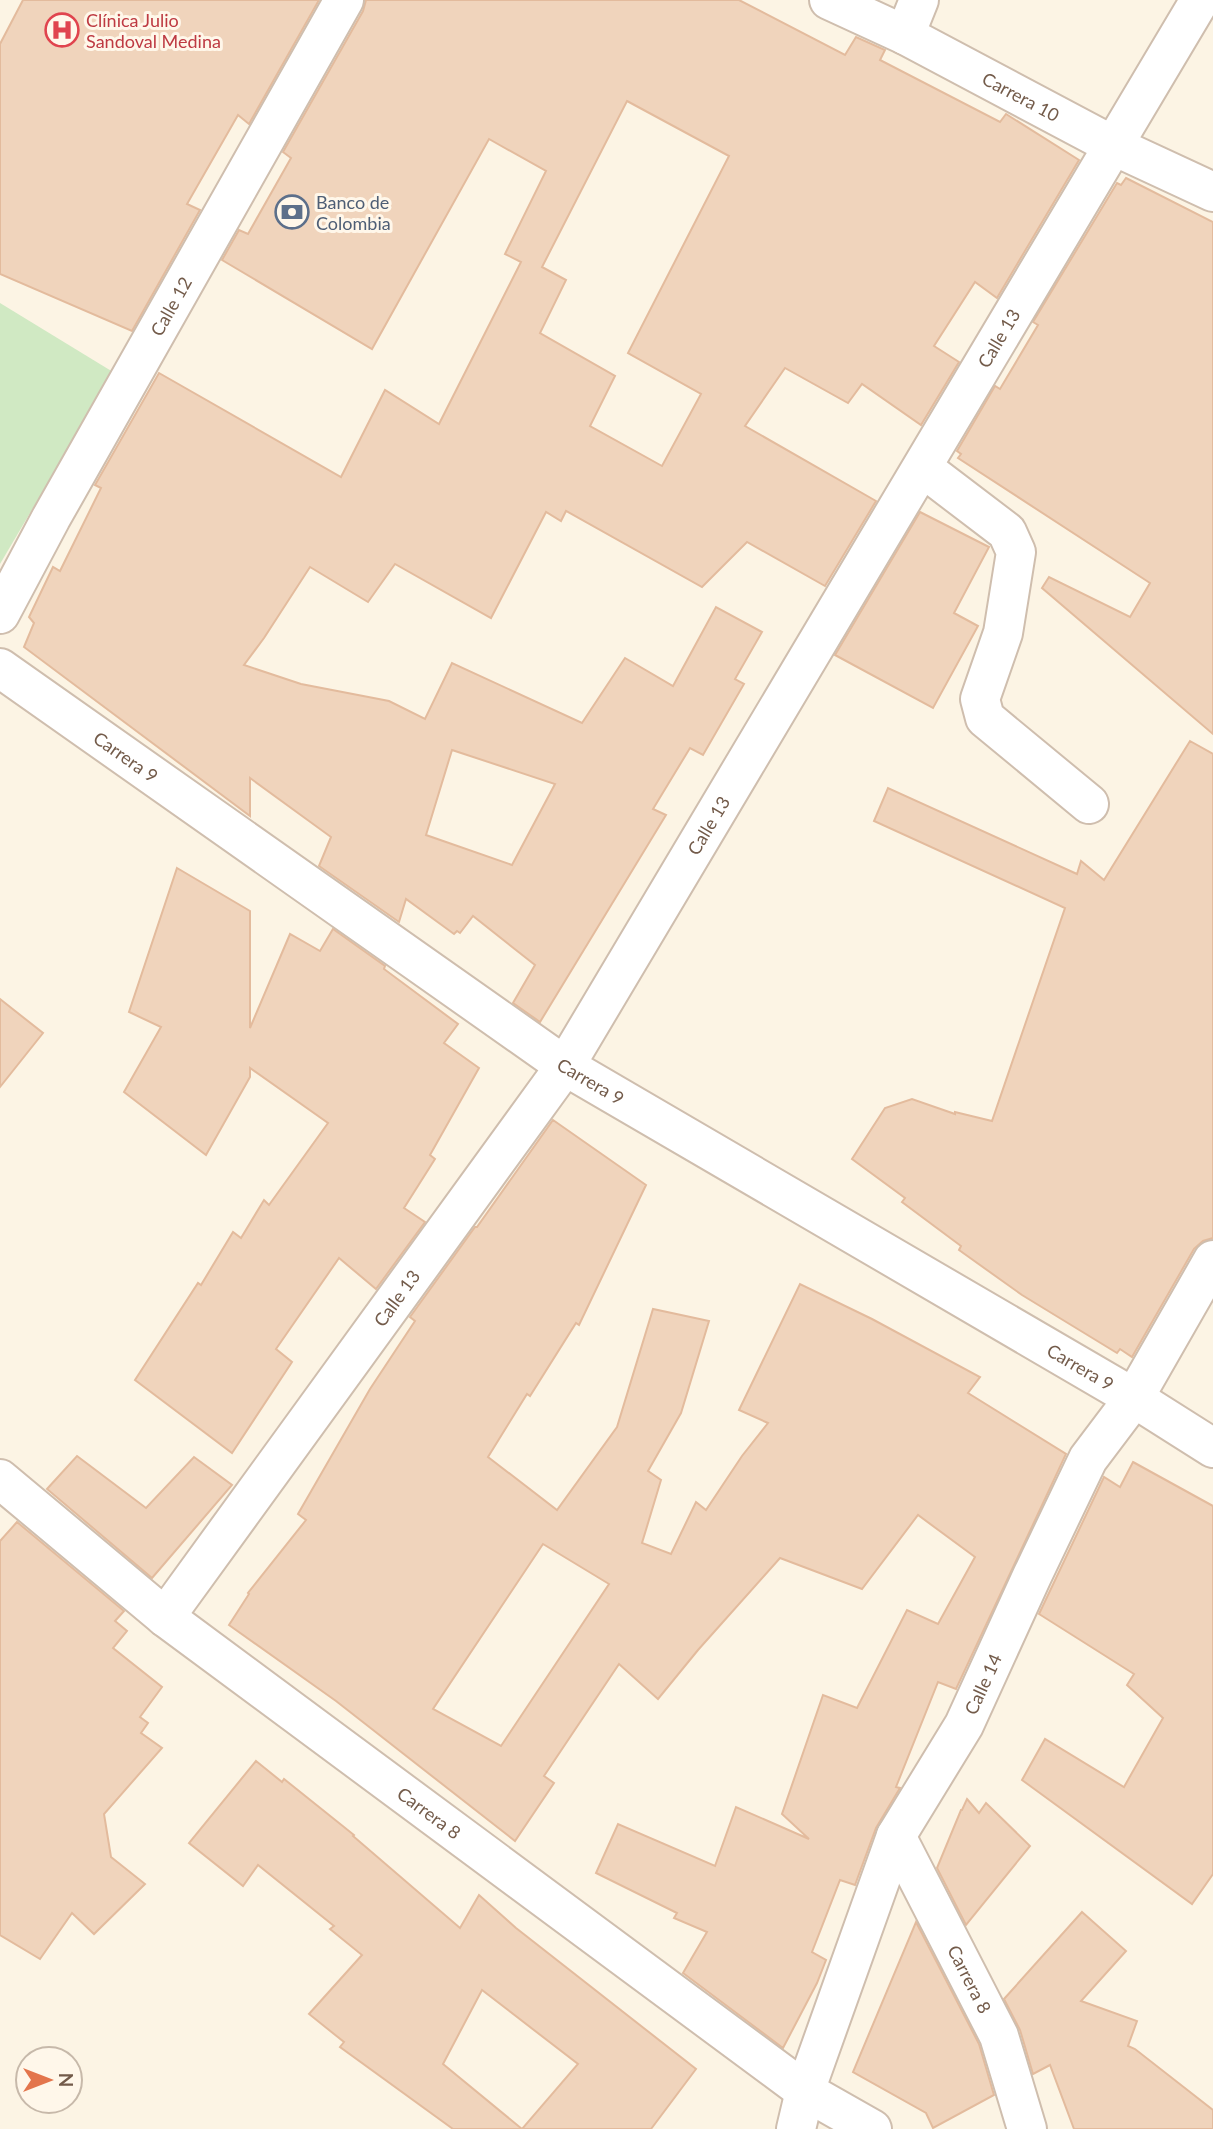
<svg xmlns="http://www.w3.org/2000/svg" width="1213" height="2129" font-family="Lato,sans-serif">
  <style>
    .green { fill: #d0e9c3 }
    .building { fill: #f0d4bc; stroke: #e3bb9d; stroke-width: 2; fill-rule: evenodd }
    .lines { fill: none; stroke-linecap: round; stroke-linejoin: round }
    .minor-casing { stroke: #cfbeae; stroke-width: 42 }
    .minor { stroke: #fff; stroke-width: 38 }
    .labels { text-anchor: middle; dominant-baseline: central; stroke-width: 6; stroke-linejoin: round; paint-order: stroke }
    .health-label { font-size: 18px; fill: #be3a42; stroke: #fff7ea; text-anchor: start }
    .street-label { font-size: 18px; fill: #735b4a; stroke: #fff7ea }
    .service-label { font-size: 18px; fill: #4e5e75; stroke: #fff7ea; text-anchor: start }
  </style>
  <rect width="100%" height="100%" fill="#fcf4e4"/>
  <polygon class="green" points="0,303 113,372 0,564"/>
  <g class="building">
    <polygon points="23,0 319,0 249,124 238,115 187,204 200,210 132,331 0,274 0,44"/>
    <path d="M 366,0 L 739,0 L 845,55 L 856,37 L 885,50 L 880,60 L 1000,122 L 1006,114 L 1079,160 L 997,298 L 975,282 L 934,346 L 959,362 L 921,425 L 862,384 L 848,403 L 785,368 L 745,426 L 876,501 L 825,586 L 747,542 L 702,587 L 566,511 L 561,521 L 546,512 L 491,618 L 395,564 L 368,602 L 310,567 L 264,638 L 244,665 L 301,684 L 389,701 L 425,719 L 452,663 L 582,723 L 625,658 L 673,686 L 716,607 L 762,632 L 735,679 L 744,684 L 703,755 L 690,748 L 653,809 L 666,815 L 540,1022 L 513,1003 L 535,965 L 473,916 L 460,933 L 457,931 L 454,934 L 406,899 L 399,922 L 319,866 L 331,837 L 250,778 L 250,816 L 24,647 L 34,623 L 29,617 L 53,567 L 60,571 L 101,488 L 95,485 L 159,373 L 341,477 L 385,390 L 439,424 L 521,262 L 505,254 L 546,171 L 489,139 L 372,349 L 222,260 L 239,230 L 248,234 L 291,158 L 283,152 L 363,11 ZM 627,101 L 729,156 L 628,353 L 701,394 L 662,466 L 590,426 L 615,376 L 540,333 L 566,280 L 542,267 ZM 452,750 L 555,784 L 512,865 L 426,835 Z"/>
    <polygon points="1126,178 1213,222 1213,734 1042,588 1049,577 1130,617 1150,583 958,458 961,454 957,451 995,386 1000,389 1038,325 1033,322 1117,183 1121,185"/>
    <polygon points="920,512 989,547 954,613 978,626 933,708 835,655"/>
    <polygon points="1190,741 1213,754 1213,1238 1203,1241 1194,1249 1132,1357 1120,1349 1117,1353 1022,1295 959,1250 961,1246 902,1202 905,1198 852,1159 885,1108 912,1099 955,1114 955,1112 992,1121 1065,908 874,821 888,788 1077,874 1081,861 1104,880"/>
    <polygon points="177,868 250,911 250,1028 290,934 320,951 333,929 385,966 384,969 458,1024 444,1043 479,1068 430,1155 435,1159 404,1208 425,1222 376,1289 339,1258 276,1349 292,1362 232,1453 135,1380 198,1283 201,1285 233,1232 241,1238 264,1200 269,1205 328,1123 250,1068 250,1077 206,1155 124,1092 161,1027 129,1012"/>
    <polygon points="0,999 43,1033 0,1087"/>
    <path d="M 553,1120 L 646,1185 L 579,1325 L 576,1323 L 530,1396 L 527,1394 L 488,1457 L 557,1510 L 617,1427 L 653,1309 L 709,1321 L 681,1413 L 648,1471 L 661,1480 L 642,1543 L 671,1554 L 696,1502 L 706,1510 L 742,1456 L 768,1423 L 739,1410 L 800,1284 L 872,1319 L 980,1377 L 968,1393 L 1066,1454 L 956,1689 L 938,1682 L 896,1787 L 900,1788 L 876,1828 L 855,1885 L 840,1880 L 812,1952 L 826,1960 L 817,1983 L 783,2048 L 683,1973 L 707,1932 L 674,1918 L 677,1913 L 596,1873 L 618,1824 L 715,1866 L 736,1807 L 809,1839 L 782,1814 L 823,1695 L 857,1708 L 907,1610 L 938,1624 L 975,1557 L 918,1515 L 862,1589 L 780,1558 L 698,1650 L 658,1699 L 619,1664 L 544,1776 L 554,1783 L 515,1841 L 336,1701 L 229,1625 L 249,1594 L 248,1593 L 306,1520 L 298,1514 L 370,1389 L 415,1321 L 410,1317 L 475,1227 L 477,1227 ZM 543,1544 L 609,1584 L 501,1746 L 433,1709 Z"/>
    <polygon points="77,1456 146,1508 194,1457 232,1485 152,1578 47,1489"/>
    <polygon points="1133,1462 1213,1506 1213,1874 1192,1904 1022,1780 1045,1739 1124,1787 1163,1718 1127,1685 1134,1674 1039,1614 1104,1477 1120,1487"/>
    <polygon points="17,1522 124,1611 115,1621 127,1631 113,1648 162,1687 140,1717 148,1723 141,1733 162,1748 104,1814 111,1857 145,1884 94,1934 72,1913 40,1959 0,1935 0,1541"/>
    <polygon points="256,1761 282,1782 284,1779 354,1835 353,1836 460,1928 479,1895 516,1928 696,2069 651,2129 522,2129 578,2064 482,1990 443,2064 522,2129 453,2129 340,2047 344,2042 309,2014 362,1955 330,1929 334,1926 258,1865 243,1886 189,1843"/>
    <polygon points="967,1799 979,1813 986,1803 1030,1846 966,1925 937,1868 961,1810 962,1810"/>
    <polygon points="1082,1912 1126,1951 1081,2001 1137,2021 1128,2046 1135,2049 1213,2110 1213,2129 1074,2129 1050,2065 1033,2074 1020,2030 1004,1999"/>
    <polygon points="916,1922 979,2044 994,2095 933,2128 926,2113 853,2072"/>
  </g>
  <g class="lines">
    <defs>
      <g id="minor">
        <path id="s1" d="M 829,0 L 905,35 L 1114,146 L 1213,192"/>
        <polyline points="905,35 919,0"/>
        <polyline points="926,462 923,468 1007,532 1016,552 1003,633 980,699 985,718 1089,804"/>
        <path id="s2" d="M 0,614 L 51,518 L 344,0"/>
        <path id="s3" d="M 0,668 L 565,1066 L 1134,1398 L 1213,1448"/>
        <path id="s4" d="M 0,1479 L 165,1617 L 805,2091 L 872,2129"/>
        <path id="s5" d="M 165,1617 L 565,1066 L 1200,0"/>
        <path id="s6" d="M 896,1836 L 999,2036 L 1027,2129"/>
        <path id="s7" d="M 796,2129 L 805,2091 L 896,1836 L 964,1725 L 1032,1576 L 1088,1459 L 1134,1398 L 1213,1260"/>
      </g>
    </defs>
    <use href="#minor" class="minor-casing"/>
    <use href="#minor" class="minor"/>
  </g>
  <defs>
    <symbol id="hospital-ring" viewBox="-11 -11 22 22"><circle r="9.5" fill="#fff7ea" stroke="#e0444e" stroke-width="1.5"/><path d="M-5-5h3v3.5h4V-5h3V5h-3V1.5h-4V5h-3Z" fill="#e0444e"/></symbol>
    <symbol id="bank-ring" viewBox="-11 -11 22 22"><circle r="9.5" fill="#fff7ea" stroke="#5c6f8a" stroke-width="1.5"/><path d="M-6-4H6V4H-6ZM0-2.3a2.3 2.3 0 1 0 0 4.6a2.3 2.3 0 1 0 0-4.6Z" fill="#5c6f8a"/></symbol>
  </defs>
  <g fill-rule="evenodd">
    <use href="#hospital-ring" x="43" y="11" width="38" height="38"/>
    <use href="#bank-ring" x="273" y="193" width="38" height="38"/>
  </g>
  <g class="labels">
    <g class="health-label">
      <text x="86" y="20">Clínica Julio<tspan x="86" dy="21">Sandoval Medina</tspan></text>
    </g>
    <g class="street-label">
      <text stroke="none"><textPath href="#s1" startOffset="215">Carrera 10</textPath></text>
      <text stroke="none"><textPath href="#s2" startOffset="352">Calle 12</textPath></text>
      <text stroke="none"><textPath href="#s5" startOffset="1528">Calle 13</textPath></text>
      <text stroke="none"><textPath href="#s3" startOffset="154">Carrera 9</textPath></text>
      <text stroke="none"><textPath href="#s5" startOffset="961">Calle 13</textPath></text>
      <text stroke="none"><textPath href="#s3" startOffset="721">Carrera 9</textPath></text>
      <text stroke="none"><textPath href="#s5" startOffset="394">Calle 13</textPath></text>
      <text stroke="none"><textPath href="#s3" startOffset="1288">Carrera 9</textPath></text>
      <text stroke="none"><textPath href="#s7" startOffset="485">Calle 14</textPath></text>
      <text stroke="none"><textPath href="#s4" startOffset="544">Carrera 8</textPath></text>
      <text stroke="none"><textPath href="#s6" startOffset="161">Carrera 8</textPath></text>
    </g>
    <g class="service-label">
      <text x="316" y="202">Banco de<tspan x="316" dy="21">Colombia</tspan></text>
    </g>
  </g>
  <g transform="translate(49 2080) rotate(90)"><circle r="33" fill="#fff7ea" stroke="#c7b9aa" stroke-width="2"/>
  <path d="M0-5L12 26L0 18L-12 26Z" fill="#e3754c"/>
  <text y="-10" font-size="19" font-weight="bold" text-anchor="middle" fill="#735b4a">N</text>
  </g>
</svg>
